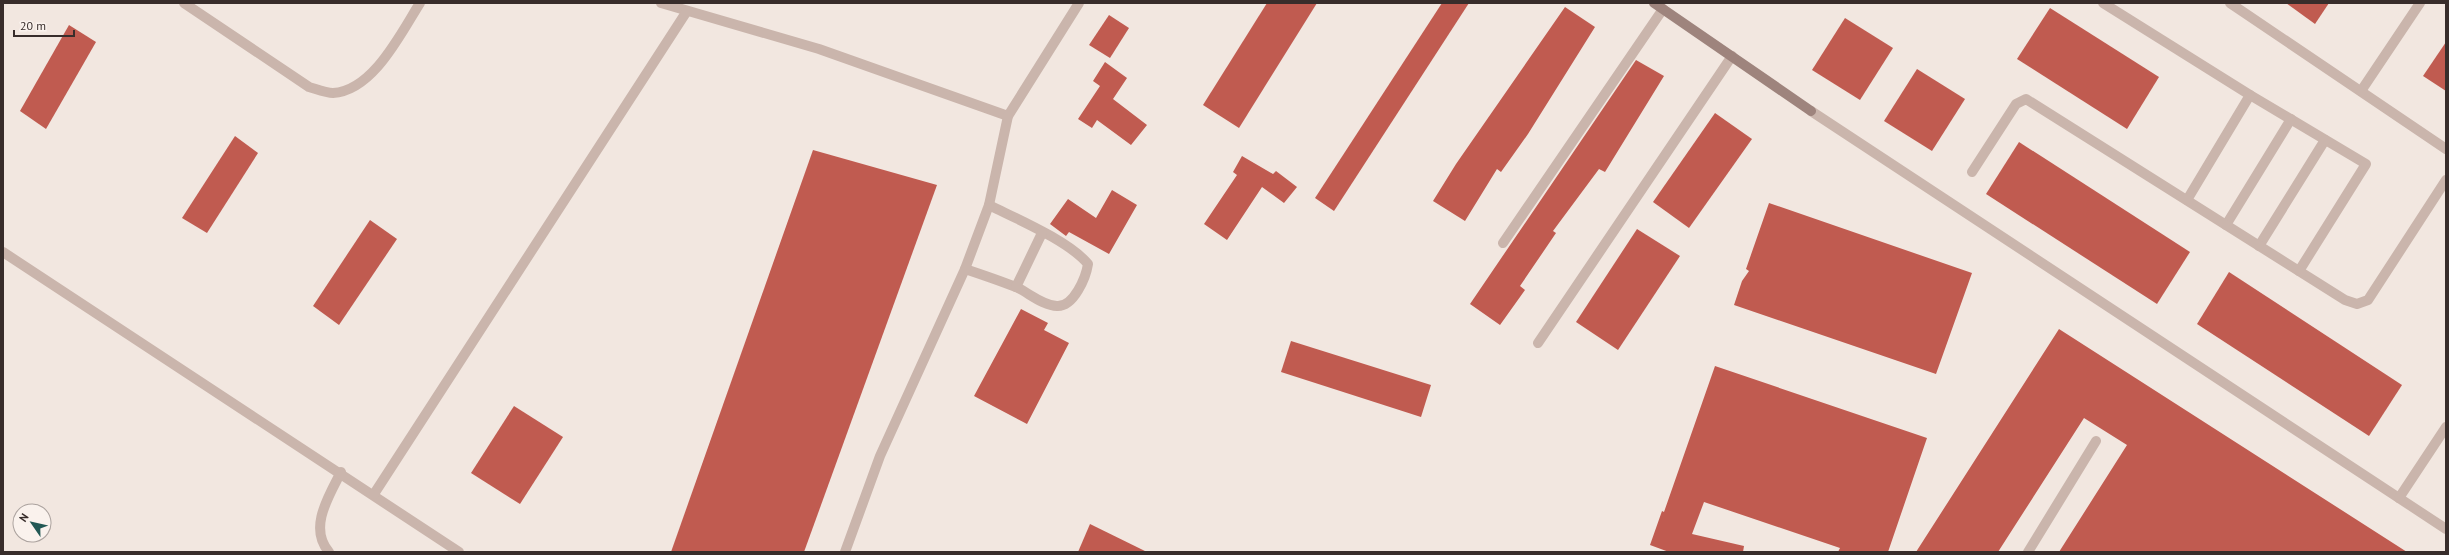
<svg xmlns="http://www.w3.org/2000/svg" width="2449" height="555" font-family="'PT Sans',sans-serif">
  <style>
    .building { fill: #c05b50 }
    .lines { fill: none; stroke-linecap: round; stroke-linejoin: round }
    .lane { stroke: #cab5ac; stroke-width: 10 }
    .street { stroke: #cab5ac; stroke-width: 10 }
    .secondary { stroke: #9e847d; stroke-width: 10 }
  </style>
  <rect width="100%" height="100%" fill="#f2e7e0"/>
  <g class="building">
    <polygon points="1267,3 1317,3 1239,128 1203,105"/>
    <polygon points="1442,3 1469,3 1334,211 1315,198"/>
    <polygon points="2286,3 2329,3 2315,24"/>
    <polygon points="1565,7 1595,27 1528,134 1501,172 1497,169 1465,221 1433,201 1456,164"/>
    <polygon points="2050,8 2159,77 2127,129 2017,59"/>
    <polygon points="1109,15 1129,28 1110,58 1089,45"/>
    <polygon points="1845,18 1893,48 1860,100 1812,70"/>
    <polygon points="69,25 96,42 46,129 20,111"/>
    <polygon points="2446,42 2446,91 2423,76"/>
    <polygon points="1636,60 1664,76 1605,172 1599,169 1553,231 1556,233 1520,286 1525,290 1500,325 1470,304"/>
    <polygon points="1105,62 1127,78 1113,99 1147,125 1131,145 1097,120 1092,128 1078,119 1100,86 1093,81"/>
    <polygon points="1917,69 1965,99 1932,151 1884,121"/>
    <polygon points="1715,113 1752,139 1689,228 1653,202"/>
    <polygon points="235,136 258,153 207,233 182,218"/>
    <polygon points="2019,142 2190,252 2157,304 1986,194"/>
    <polygon points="813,150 937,185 804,552 671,552"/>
    <polygon points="1242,156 1273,174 1276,171 1297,187 1284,203 1262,187 1227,240 1204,224 1237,175 1233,172"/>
    <polygon points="1112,190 1137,205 1109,254 1069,232 1066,236 1050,224 1068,199 1096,218"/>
    <polygon points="1769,203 1972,273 1936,374 1734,305 1742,281 1749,271 1746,269"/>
    <polygon points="370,220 397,239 339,325 313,306"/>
    <polygon points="1637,229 1680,256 1618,350 1576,322"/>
    <polygon points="2229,272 2402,385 2369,436 2197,324"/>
    <polygon points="1021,309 1048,323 1044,330 1069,343 1027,424 974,396"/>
    <polygon points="2059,329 2407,552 2059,552 2127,445 2084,418 1998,552 1916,552"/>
    <polygon points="1291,341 1431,385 1421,417 1281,372"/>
    <polygon points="1715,366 1927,438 1888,552 1838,552 1840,548 1704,502 1692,534 1744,546 1743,552 1669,552 1650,545 1662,511 1664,512"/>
    <polygon points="514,406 563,437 520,504 471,473"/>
    <polygon points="1090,524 1147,552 1078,552"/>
  </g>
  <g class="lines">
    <g class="lane">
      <polyline points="2103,3 2250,95 2187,200"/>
      <polyline points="2250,95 2366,164 2299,271"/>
      <polyline points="2226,225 2291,119"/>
      <polyline points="2259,246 2325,140"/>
      <path d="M 965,269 C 983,275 1001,281 1018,288 C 1030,294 1044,306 1057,306 C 1074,307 1086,277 1088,264 C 1069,241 1017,219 989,205"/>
      <polyline points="1016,287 1042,233"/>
      <path d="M 329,552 C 308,528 329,496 341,472"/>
      <polyline points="2028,552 2096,441"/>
    </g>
    <g class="street">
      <path d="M 184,3 L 309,87 C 316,89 326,93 333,93 C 373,91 401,33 420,3"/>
      <polyline points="661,3 819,49 1008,116"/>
      <polyline points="2230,3 2446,149"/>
      <polyline points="2361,91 2420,3"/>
      <polyline points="1811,111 2446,529"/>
      <polyline points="1972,172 2016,104 2026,99 2345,300 2357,304 2368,300 2446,180"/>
      <polyline points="1503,243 1663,9"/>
      <polyline points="3,252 459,552"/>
      <polyline points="1538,343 1732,56"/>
      <polyline points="374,494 687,11"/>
      <polyline points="2399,498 2446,427"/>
      <polyline points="845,552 880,456 965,269 989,205 1008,116 1079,3"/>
    </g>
    <polyline class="secondary" points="1654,3 1811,111"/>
  </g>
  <rect width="2449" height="555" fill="none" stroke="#382d2b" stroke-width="8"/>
  <g transform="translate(32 523) rotate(304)"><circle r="19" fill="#faf2ed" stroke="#aca39f"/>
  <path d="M0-3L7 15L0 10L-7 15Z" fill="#225854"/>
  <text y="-6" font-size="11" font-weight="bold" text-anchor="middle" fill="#382d2b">N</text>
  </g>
  <path d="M14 30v6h60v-6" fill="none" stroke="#382d2b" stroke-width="2"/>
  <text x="20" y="30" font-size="12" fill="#382d2b" stroke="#faf2ed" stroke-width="3" paint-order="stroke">20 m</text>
</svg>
